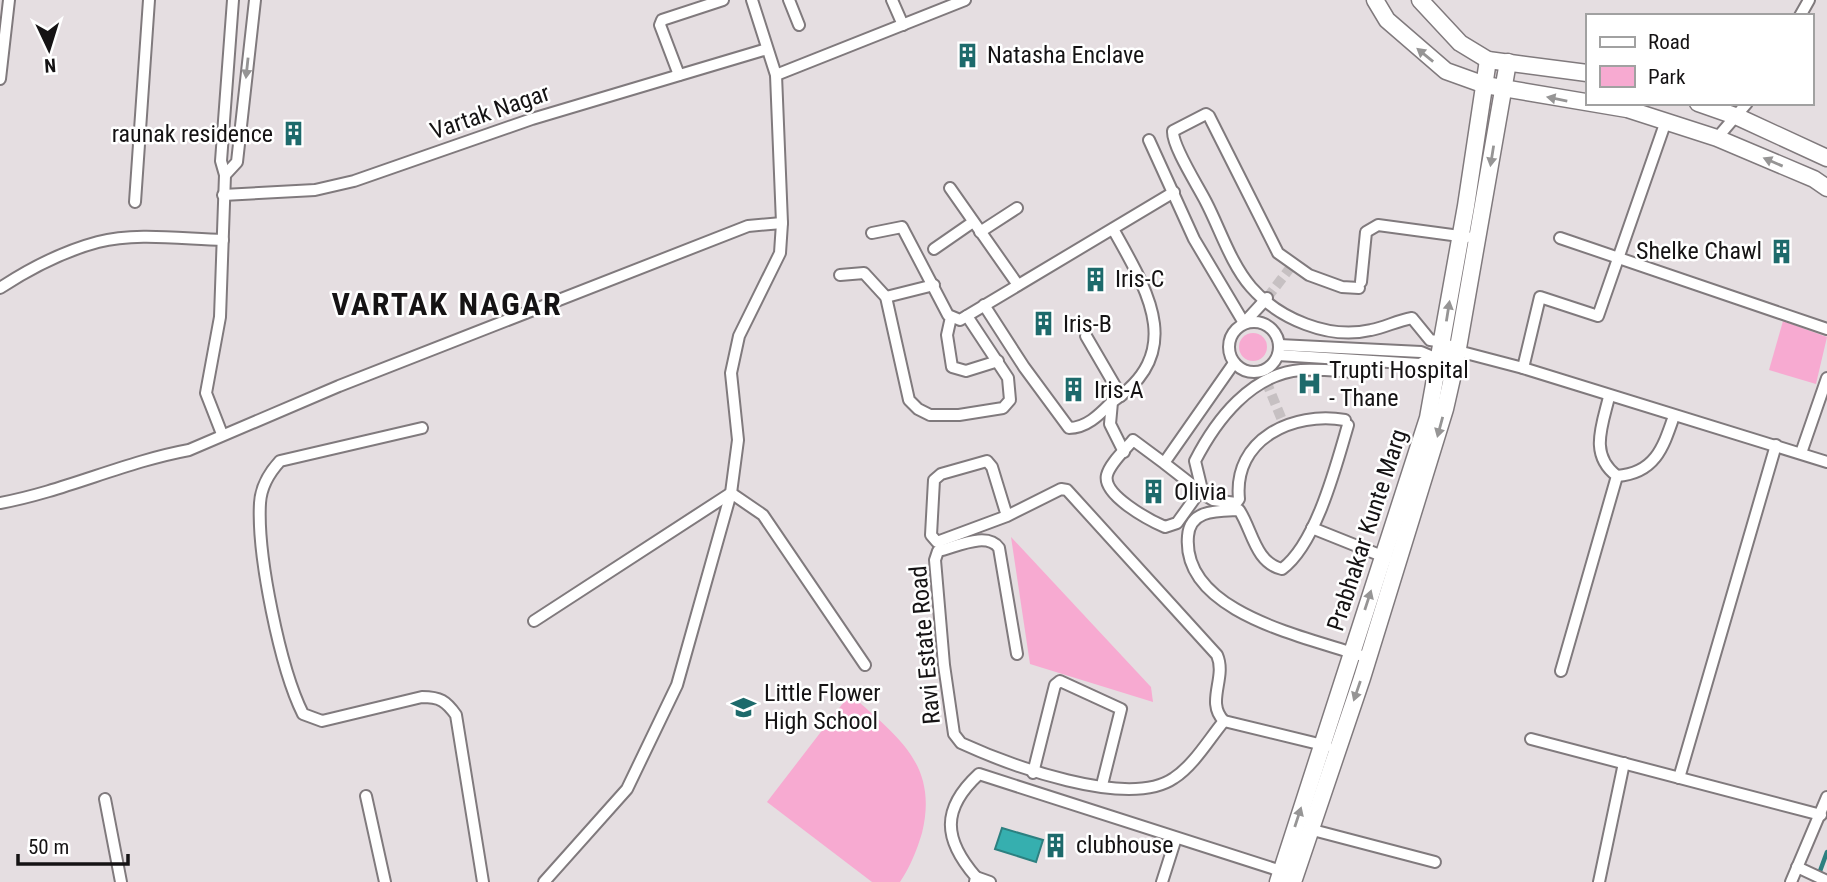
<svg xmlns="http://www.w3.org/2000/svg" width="1827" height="882" font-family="'Roboto Condensed',sans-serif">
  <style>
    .green { fill: #f7aad1 }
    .water { fill: #36afaf; stroke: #2c8080; stroke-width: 2 }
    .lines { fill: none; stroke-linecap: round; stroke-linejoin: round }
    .stream { stroke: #2c8080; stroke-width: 4.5 }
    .street-tunnel { stroke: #c6c0c2; stroke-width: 10; stroke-dasharray: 10 5; stroke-linecap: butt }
    .street-casing { stroke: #807a7d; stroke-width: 14 }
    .secondary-casing { stroke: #807a7d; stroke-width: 19 }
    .street { stroke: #fff; stroke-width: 10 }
    .secondary { stroke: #fff; stroke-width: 16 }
    .oneway { fill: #969595 }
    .labels { text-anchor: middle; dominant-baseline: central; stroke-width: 5; stroke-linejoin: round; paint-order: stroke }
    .poi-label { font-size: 24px; fill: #151314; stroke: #fff; text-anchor: start }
    .street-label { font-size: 24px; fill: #151314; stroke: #fff }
    .district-label { font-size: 32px; font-weight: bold; letter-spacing: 2px; fill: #151314; stroke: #fff }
  </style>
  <rect width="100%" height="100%" fill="#e5dee1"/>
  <g class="green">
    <polygon points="1783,321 1827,337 1816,384 1769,370"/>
    <circle cx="1253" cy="347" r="14"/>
    <polygon points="1011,537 1151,687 1153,702 1030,664"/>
    <path d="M 850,694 C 896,736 939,763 922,833 C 917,850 910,867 900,882 L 872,882 L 767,802 Z"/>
  </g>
  <polygon class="water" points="1002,828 1043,840 1036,862 995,849"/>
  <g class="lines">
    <polyline class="stream" points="1816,882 1827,852"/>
    <g class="street-tunnel">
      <polyline points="1267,298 1290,268"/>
      <polyline points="1266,381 1282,420"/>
    </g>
    <defs>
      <g id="street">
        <polyline points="789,0 799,25"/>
        <polyline points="892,0 903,25"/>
        <polyline points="1800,16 1809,0"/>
        <polyline points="679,75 660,25 662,20 723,0"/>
        <polyline points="776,75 965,0"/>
        <polyline points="0,79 9,0"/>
        <polyline points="1717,138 1747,103"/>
        <polyline points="1149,140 1194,239 1244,323 1267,298"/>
        <polyline points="225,175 237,162 255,0"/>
        <polyline points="950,188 1018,285"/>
        <polyline points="223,195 315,190 354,181 532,119 767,49"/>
        <polyline points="135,202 149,0"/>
        <path d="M 1113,229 C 1147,290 1187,352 1112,402 L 1110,424 L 1124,452"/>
        <polyline points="980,232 1017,208"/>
        <polyline points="872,233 902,227 948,315 960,320 1174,192"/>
        <polyline points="1560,238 1827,329"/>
        <polyline points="934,249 973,222"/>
        <polyline points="840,275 864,273 886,297 909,400 918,409 930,415 959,415 1003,408 1010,400 1008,378 967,316"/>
        <polyline points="1361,282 1366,232 1378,225 1467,237"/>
        <path d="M 0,288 C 29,269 64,251 98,242 C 136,232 183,239 223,240"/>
        <path d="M 1359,288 L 1342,287 L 1309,275 L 1278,253 L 1209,116 L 1206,114 L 1173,131 C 1172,146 1198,186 1206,202 C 1220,229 1231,264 1251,287 C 1279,319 1329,340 1371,330 C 1386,327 1396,321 1412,318 L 1430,340 L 1443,342 L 1458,351"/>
        <polyline points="886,297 934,285"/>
        <path d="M 984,305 L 1024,367 L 1069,428 C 1087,428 1100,414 1112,402"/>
        <polyline points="951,317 947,335 952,367 966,371 998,361"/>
        <circle cx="1254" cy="347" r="25"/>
        <polyline points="1086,336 1121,396"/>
        <polyline points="1279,345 1421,352 1440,360 1458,351 1523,368 1827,462"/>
        <polyline points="1278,355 1420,364 1431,358"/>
        <polyline points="1523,368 1540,297 1598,316 1666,121"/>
        <path d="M 1345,420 C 1293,411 1233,439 1239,499 L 1236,503 L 1213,500 L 1203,494 L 1195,461 C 1216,420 1251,374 1301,370 C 1319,369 1338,371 1355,372"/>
        <path d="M 1348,425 C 1336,466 1316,544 1282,569 C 1255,563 1252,529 1239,510 C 1218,511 1190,509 1188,536 C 1181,615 1313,638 1368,658"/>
        <path d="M 422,428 L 280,461 C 269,473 261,486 260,503 C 257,555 280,668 303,714 L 322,721 L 422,697 C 440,697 446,701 456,715 L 483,882"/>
        <polyline points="222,434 206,393 220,317 225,175 221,161 233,0"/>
        <polyline points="1801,453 1827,378"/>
        <path d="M 1164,463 L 1200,491 L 1177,523 L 1165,527 C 1149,520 1102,495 1107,475 C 1110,463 1126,449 1133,440 L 1164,463 L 1234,363"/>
        <path d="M 1617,476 C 1655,473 1663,448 1674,416"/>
        <polyline points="731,493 763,515 865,665"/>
        <path d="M 0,503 C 65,491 124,462 189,450 L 339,386 L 748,226 L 782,223"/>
        <path d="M 1007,516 L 937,542 L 931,535 L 934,480 L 941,474 L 987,461 L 992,467 L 1007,516 L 1061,489 L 1067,490 L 1217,655 C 1227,678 1205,702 1224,721 L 1327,746"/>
        <polyline points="1312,528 1387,558"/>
        <polyline points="534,621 731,493"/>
        <path d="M 1017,654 L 999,548 C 987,531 956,547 938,551 L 935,560 L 944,665 L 954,734 L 961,743 C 1007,764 1128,810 1174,778 C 1194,765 1209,739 1224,721"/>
        <path d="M 1561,671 L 1617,476 C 1589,455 1602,426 1609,397"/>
        <polyline points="1531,739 1821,815"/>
        <polyline points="1033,773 1055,685 1060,681 1121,709 1102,785"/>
        <polyline points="1679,778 1776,445"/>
        <polyline points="366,796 385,882"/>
        <polyline points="105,799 121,882"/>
        <polyline points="1309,829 1435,862"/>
        <polyline points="1797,867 1827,881"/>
        <polyline points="976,877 990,882"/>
        <polyline points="544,882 627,789 677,685 731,493 738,440 731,373 739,336 780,253 782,223 776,75 752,0"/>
        <path d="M 975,882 L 976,877 C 943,839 941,809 979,774 L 1281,871"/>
        <polyline points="1162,882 1176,838"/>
        <polyline points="1599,882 1624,763"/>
        <polyline points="1791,882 1827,797"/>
      </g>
      <g id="secondary">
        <polyline points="1375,0 1387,20 1446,71 1485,85 1627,109 1717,138 1814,179 1827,188"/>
        <polyline points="1420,0 1460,43 1488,60 1587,73"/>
        <polyline points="1698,103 1738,117 1827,158"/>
        <polyline points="1278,882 1428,418 1466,206 1488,60"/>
        <polyline points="1293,882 1362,678 1445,409 1455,365 1508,62"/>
      </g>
    </defs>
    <use href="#street" class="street-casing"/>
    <use href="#secondary" class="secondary-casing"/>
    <use href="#street" class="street"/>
    <use href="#secondary" class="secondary"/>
  </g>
  <defs><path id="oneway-solid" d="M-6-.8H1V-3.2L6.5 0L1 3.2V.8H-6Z" transform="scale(1.75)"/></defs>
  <g class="oneway">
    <use href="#oneway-solid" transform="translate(1425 55) rotate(-141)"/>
    <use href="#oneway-solid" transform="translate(247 68) rotate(96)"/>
    <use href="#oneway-solid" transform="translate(1557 99) rotate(-169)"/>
    <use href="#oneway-solid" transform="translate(1492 156) rotate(99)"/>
    <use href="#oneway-solid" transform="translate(1773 162) rotate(-157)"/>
    <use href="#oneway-solid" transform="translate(1448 311) rotate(-81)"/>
    <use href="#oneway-solid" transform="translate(1440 427) rotate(105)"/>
    <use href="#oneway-solid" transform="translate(1368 600) rotate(-72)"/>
    <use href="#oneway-solid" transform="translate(1357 691) rotate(109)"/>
    <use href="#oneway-solid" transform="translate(1298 817) rotate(-72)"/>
  </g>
  <defs>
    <symbol id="building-bare" viewBox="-9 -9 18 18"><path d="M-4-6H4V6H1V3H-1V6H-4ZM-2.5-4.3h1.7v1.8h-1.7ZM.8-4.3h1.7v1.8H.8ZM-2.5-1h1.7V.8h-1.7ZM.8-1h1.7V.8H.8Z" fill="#1d6a6b" stroke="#fff" stroke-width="2.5" paint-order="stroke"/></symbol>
    <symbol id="hospital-bare" viewBox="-9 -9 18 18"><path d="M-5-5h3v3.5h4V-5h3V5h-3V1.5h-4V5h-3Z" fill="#1d6a6b" stroke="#fff" stroke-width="2.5" paint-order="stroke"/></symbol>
    <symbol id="school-bare" viewBox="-9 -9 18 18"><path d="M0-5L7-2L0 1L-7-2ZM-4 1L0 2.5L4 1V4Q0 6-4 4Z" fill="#1d6a6b" stroke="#fff" stroke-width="2.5" paint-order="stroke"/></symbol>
  </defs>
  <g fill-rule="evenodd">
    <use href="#building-bare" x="950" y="38" width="35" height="35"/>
    <use href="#building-bare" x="276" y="116" width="35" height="35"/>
    <use href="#building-bare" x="1764" y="234" width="35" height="35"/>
    <use href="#building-bare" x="1078" y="262" width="35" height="35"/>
    <use href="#building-bare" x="1026" y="306" width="35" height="35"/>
    <use href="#hospital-bare" x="1292" y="366" width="35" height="35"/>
    <use href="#building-bare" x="1056" y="372" width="35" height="35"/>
    <use href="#building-bare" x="1136" y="474" width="35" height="35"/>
    <use href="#school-bare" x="726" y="690" width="35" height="35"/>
    <use href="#building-bare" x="1038" y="828" width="35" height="35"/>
  </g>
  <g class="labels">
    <g class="poi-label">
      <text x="987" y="55">Natasha Enclave</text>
      <text x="273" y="134" text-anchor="end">raunak residence</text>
      <text x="1762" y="251" text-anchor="end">Shelke Chawl</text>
      <text x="1115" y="279">Iris-C</text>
      <text x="1063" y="324">Iris-B</text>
      <text x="1329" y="370">Trupti Hospital<tspan x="1329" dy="28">- Thane</tspan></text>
      <text x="1094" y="390">Iris-A</text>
      <text x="1174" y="492">Olivia</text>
      <text x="764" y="693">Little Flower<tspan x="764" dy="28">High School</tspan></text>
      <text x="1076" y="845">clubhouse</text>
    </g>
    <g class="street-label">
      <text transform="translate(490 112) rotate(-19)">Vartak Nagar</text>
      <text transform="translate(1367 530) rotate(-72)">Prabhakar Kunte Marg</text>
      <text transform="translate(925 645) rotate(-95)">Ravi Estate Road</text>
    </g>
    <g class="district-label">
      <text x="447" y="304">VARTAK NAGAR</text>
    </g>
  </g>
  <rect x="1586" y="14" width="228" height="91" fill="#ffffff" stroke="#a1a1a1" stroke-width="2"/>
  <rect x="1600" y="37" width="35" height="10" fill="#ffffff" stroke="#a1a1a1" stroke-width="2"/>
  <text x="1648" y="49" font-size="21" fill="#151314">Road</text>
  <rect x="1600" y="66" width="35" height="21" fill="#f7aad1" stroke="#a1a1a1" stroke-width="2"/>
  <text x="1648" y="84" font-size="21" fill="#151314">Park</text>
  <g transform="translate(49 49) rotate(176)" stroke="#ffffff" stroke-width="5" paint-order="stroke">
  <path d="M0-5L12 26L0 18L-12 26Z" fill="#151314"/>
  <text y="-10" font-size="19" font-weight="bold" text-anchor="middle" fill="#151314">N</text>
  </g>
  <path d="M18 854v10h110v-10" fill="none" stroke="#151314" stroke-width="3.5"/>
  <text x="28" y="854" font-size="21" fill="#151314" stroke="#ffffff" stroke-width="5" paint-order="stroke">50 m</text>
</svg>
